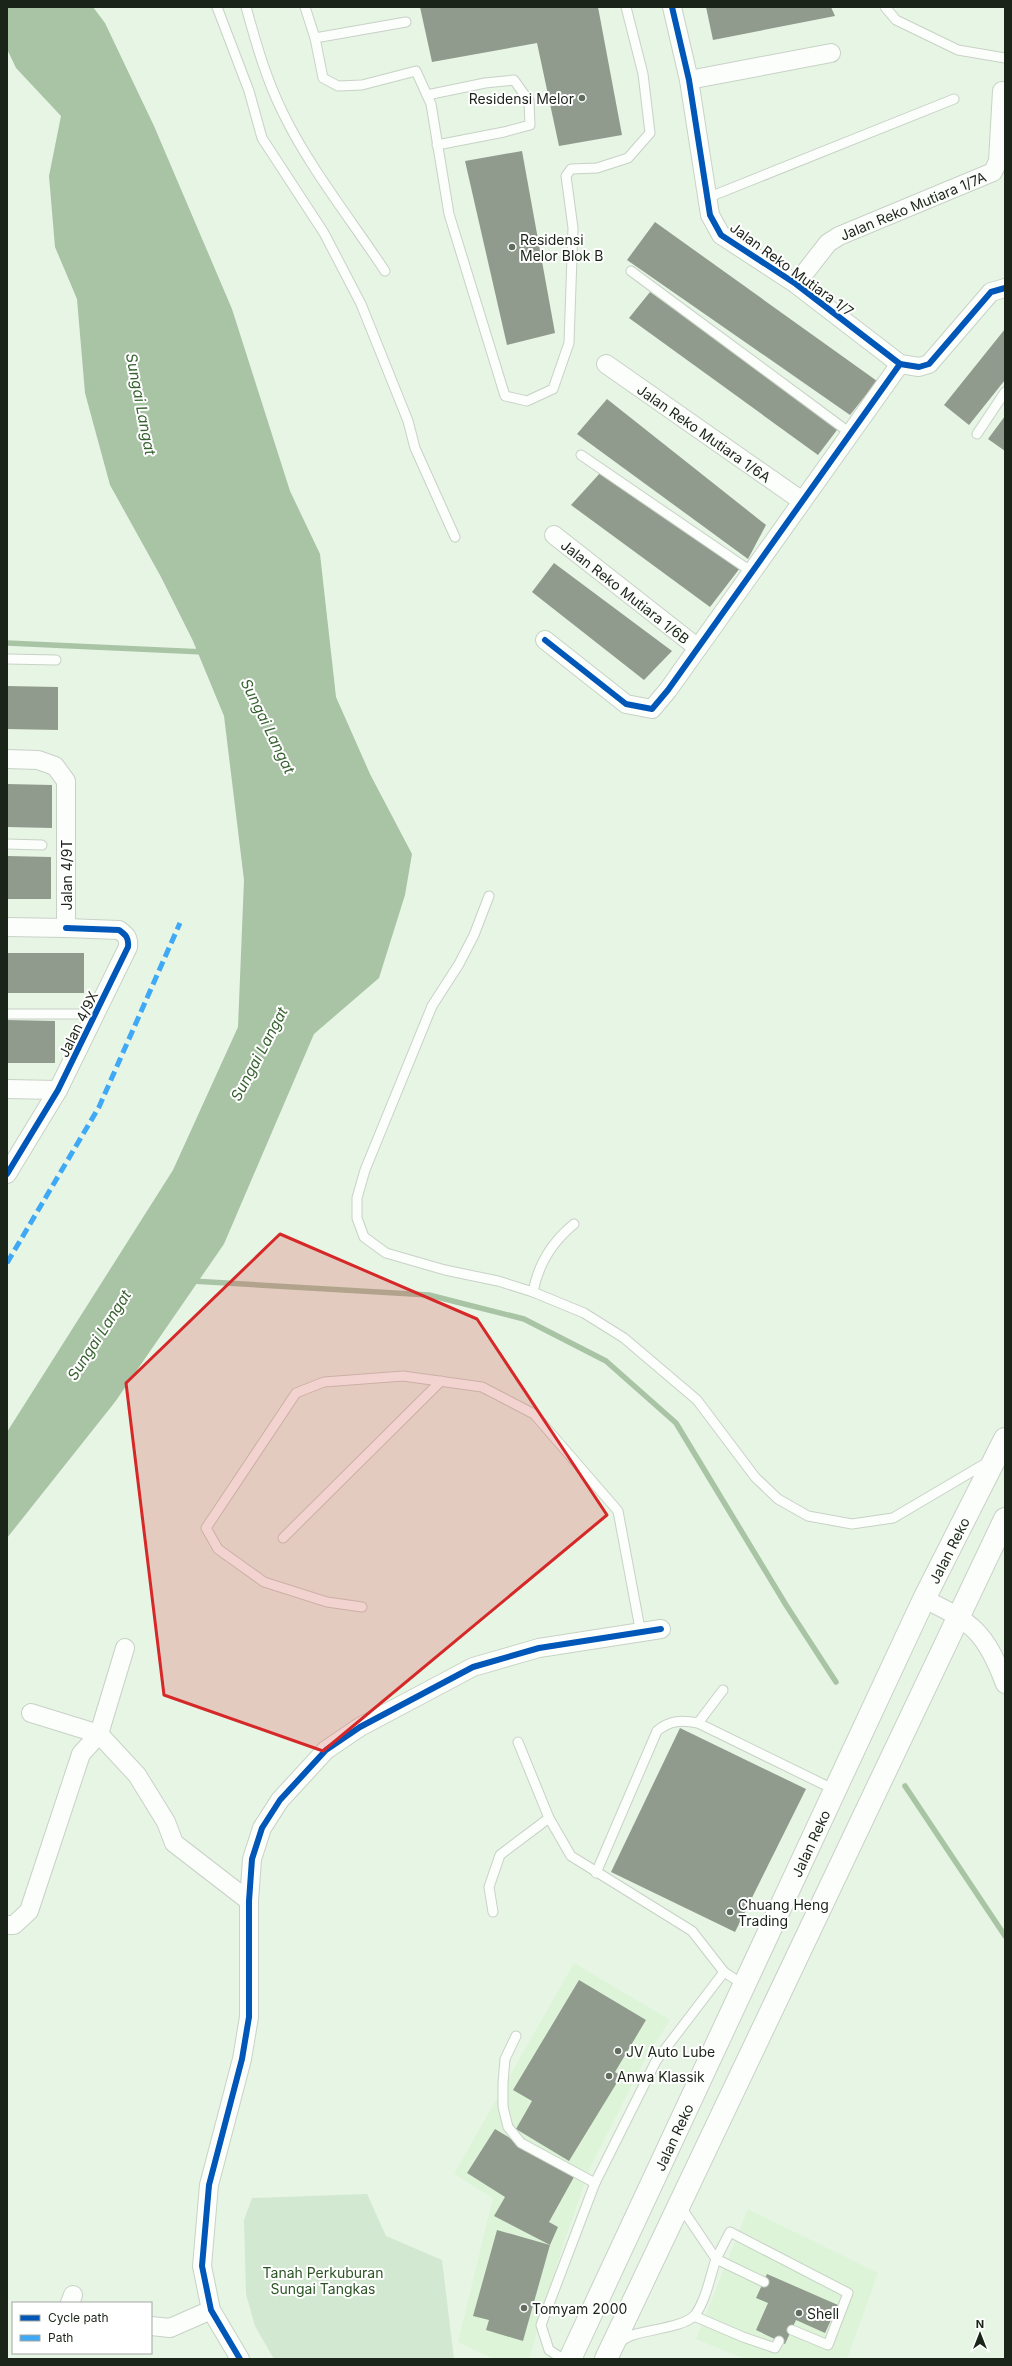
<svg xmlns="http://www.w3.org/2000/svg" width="1012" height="2366" font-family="Inter,sans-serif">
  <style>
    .built { fill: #ddf4d9 }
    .green { fill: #d3e8d0 }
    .water { fill: #a9c3a5 }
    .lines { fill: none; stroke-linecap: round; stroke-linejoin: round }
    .stream { stroke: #a9c3a5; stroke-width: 5.5 }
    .building { fill: #909b8e }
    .lane-casing { stroke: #c8d2c6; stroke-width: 11 }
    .street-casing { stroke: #c8d2c6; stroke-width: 20 }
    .primary-casing { stroke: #c8d2c6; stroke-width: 24 }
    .lane { stroke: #fbfefb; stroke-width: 9 }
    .street { stroke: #fbfefb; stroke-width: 18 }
    .primary { stroke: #fbfefb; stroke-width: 22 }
    .quiet { stroke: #3fa9f5; stroke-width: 5; stroke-dasharray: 10 5; stroke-linecap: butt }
    .cycleway-casing { stroke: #fff; stroke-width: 8 }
    .cycleway { stroke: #0057b8; stroke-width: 6 }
    .marked { fill: #d62828; fill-opacity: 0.2; stroke: #d62828; stroke-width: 3; stroke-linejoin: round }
    .poi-dot { fill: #626d60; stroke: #fff; stroke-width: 1.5 }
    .labels { text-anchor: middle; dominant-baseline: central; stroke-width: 4; stroke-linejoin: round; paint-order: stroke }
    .poi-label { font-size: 14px; fill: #1b2419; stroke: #fff; text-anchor: start }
    .street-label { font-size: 14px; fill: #1b2419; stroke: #fff }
    .park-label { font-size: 14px; fill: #2a5423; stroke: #fff }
    .water-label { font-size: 15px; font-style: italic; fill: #376230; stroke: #fff }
  </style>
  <rect width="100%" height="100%" fill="#e7f5e5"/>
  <g class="built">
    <polygon points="574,1963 670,2020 645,2059 590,2168 563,2246 529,2359 494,2359 458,2342 493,2198 454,2174"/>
    <polygon points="748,2209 878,2273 847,2359 745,2359 696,2339"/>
  </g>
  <polygon class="green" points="367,2194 386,2236 442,2260 454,2359 274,2359 255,2326 246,2294 244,2220 252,2198"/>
  <polygon class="water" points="7,7 93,7 105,23 154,126 232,309 290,491 320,554 336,697 370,774 412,854 405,895 379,978 314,1034 224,1244 115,1402 7,1538 7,1432 173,1170 238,1027 244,880 224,716 193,641 161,577 110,485 85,393 77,299 55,247 49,176 61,116 16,68 7,49"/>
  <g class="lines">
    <g class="stream">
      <polyline points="7,643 204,652"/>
      <polyline points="192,1281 429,1295 524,1319 606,1361 676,1423 786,1605 836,1682"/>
      <polyline points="905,1786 1005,1936"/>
    </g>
  </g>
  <g class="building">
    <polygon points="420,7 598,7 622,135 559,146 537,43 432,62"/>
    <polygon points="706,7 831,7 835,16 713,40"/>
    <polygon points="522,151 555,333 507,345 465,161"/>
    <polygon points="655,222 877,381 850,415 627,260"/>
    <polygon points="650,292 840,426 818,455 629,318"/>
    <polygon points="1005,329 1005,380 969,425 944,405"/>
    <polygon points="607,399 766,525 748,559 577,434"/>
    <polygon points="1005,416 1005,451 988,439"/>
    <polygon points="601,472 740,568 710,607 571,505"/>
    <polygon points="554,563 672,651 644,680 532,592"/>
    <polygon points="7,686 58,687 58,730 7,729"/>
    <polygon points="7,784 52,785 52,828 7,827"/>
    <polygon points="7,856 51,857 51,899 7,899"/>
    <rect x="7" y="953" width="77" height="40"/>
    <polygon points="7,1020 55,1021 55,1063 7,1063"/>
    <polygon points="680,1728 806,1789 735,1932 611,1872"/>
    <polygon points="579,1980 646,2020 615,2072 621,2076 569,2161 516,2129 532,2101 513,2090"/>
    <polygon points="495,2129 574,2177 549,2222 558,2227 550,2245 494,2216 505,2197 467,2173"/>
    <polygon points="497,2230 550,2245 523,2341 486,2330 489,2320 473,2316"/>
    <polygon points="767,2274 838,2305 825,2333 796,2320 785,2344 756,2330 768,2303 756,2298"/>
  </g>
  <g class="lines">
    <defs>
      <g id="lane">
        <polyline points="217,7 249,91 262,138 324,233 361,304 408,421 415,448 455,537"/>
        <path d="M 246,7 C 256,43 266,79 283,113 C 309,167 352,221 385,271"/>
        <polyline points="305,7 315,38 323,78 338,86 362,85 416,71 431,104 449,214 505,396 527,401 553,389 569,343 573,228 566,176 571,169 597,168 628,158 650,133 643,74 626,7"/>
        <polyline points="885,7 896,20 958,50 1005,58"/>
        <polyline points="315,38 406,22"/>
        <polyline points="427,95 485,83 514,80 529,101 530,125 504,132 437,145"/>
        <polyline points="707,198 954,99"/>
        <polyline points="631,271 850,433"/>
        <polyline points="977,434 1005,392"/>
        <polyline points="581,455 752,572"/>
        <polyline points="7,659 56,660"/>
        <polyline points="7,844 42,845"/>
        <polyline points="489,896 474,935 459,964 432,1006 365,1170 357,1198 357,1218 364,1237 386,1253 445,1270 498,1281 533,1292 584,1313 624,1338 697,1400 755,1477 778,1499 808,1516 852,1524 893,1518 988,1462"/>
        <polyline points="7,1014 97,1014"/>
        <path d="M 533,1292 C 538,1265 552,1242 574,1224"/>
        <polyline points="283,1538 441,1381"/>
        <polyline points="362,1607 327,1602 264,1582 218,1549 206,1528 296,1393 324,1382 403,1376 482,1387 534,1414 618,1511 641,1634"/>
        <polyline points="698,1723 723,1690"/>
        <polyline points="518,1742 549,1818 571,1856 692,1931 724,1972"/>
        <path d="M 596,1873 L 657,1731 C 670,1720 682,1720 698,1723 L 835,1790"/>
        <polyline points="493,1912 489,1887 500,1855 549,1818"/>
        <polyline points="516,2036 505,2059 503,2083 503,2107 508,2127 521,2143 595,2183"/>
        <polyline points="764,2282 716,2259 730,2232 848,2293 828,2345 792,2330"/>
        <polyline points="694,2316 743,2337 775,2348 779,2341"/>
        <path d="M 619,2342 C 624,2340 628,2336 633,2335 C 647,2330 685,2327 695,2315 C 706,2300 710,2277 716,2259 L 683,2210 L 682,2205"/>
        <polyline points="563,2359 549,2350 541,2325 595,2183 656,2061 724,1972 744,1985"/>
      </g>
      <g id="street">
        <polyline points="672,7 689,80 710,215 721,235 796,284 900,364 919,367 929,364 991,292 1005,288"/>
        <polyline points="689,80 831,53"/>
        <path id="s1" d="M 796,284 L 828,243 L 839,236 L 993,172 L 998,161 L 1002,91"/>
        <path id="s2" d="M 606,364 L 802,501"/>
        <path id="s3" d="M 554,535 L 698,648"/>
        <polyline points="545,640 626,704 652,709 668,690 900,364"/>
        <polyline points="7,759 38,760 55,766 66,781 66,928 7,927"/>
        <polyline points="7,1089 58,1090"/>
        <path d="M 7,1174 L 58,1090 L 128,947 C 129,938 126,935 119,930 L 66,928"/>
        <path d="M 924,1599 C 972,1622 986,1632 1005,1684"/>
        <polyline points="31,1713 99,1734 137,1775 166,1822 174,1843 249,1901"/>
        <polyline points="7,1925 14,1925 29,1911 81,1754 99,1734 125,1648"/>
        <polyline points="70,2303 73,2295"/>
        <polyline points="151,2326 170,2328 211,2310"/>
        <polyline points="240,2359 211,2310 202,2266 209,2185 242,2059 249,2017 249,1901 252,1859 262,1828 280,1800 326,1750 360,1727 473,1667 539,1648 661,1629"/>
      </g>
      <g id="primary">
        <path id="s4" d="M 570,2359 L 924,1599 L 1005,1439"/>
        <polyline points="606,2359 1005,1519"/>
      </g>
    </defs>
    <use href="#lane" class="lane-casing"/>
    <use href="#street" class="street-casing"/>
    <use href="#primary" class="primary-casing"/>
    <use href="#lane" class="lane"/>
    <use href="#street" class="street"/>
    <use href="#primary" class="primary"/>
    <polyline class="quiet" points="7,1263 99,1107 180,923"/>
    <defs>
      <g id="cycleway">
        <polyline points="672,7 689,80 710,215 721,235 796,284 900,364 919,367 929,364 991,292 1005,288"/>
        <polyline points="545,640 626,704 652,709 668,690 900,364"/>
        <path d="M 7,1174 L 58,1090 L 128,947 C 129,938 126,935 119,930 L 66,928"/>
        <polyline points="240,2359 211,2310 202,2266 209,2185 242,2059 249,2017 249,1901 252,1859 262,1828 280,1800 326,1750 360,1727 473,1667 539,1648 661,1629"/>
      </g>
    </defs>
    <use href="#cycleway" class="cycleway-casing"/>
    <use href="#cycleway" class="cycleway"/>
  </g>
  <path class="marked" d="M 280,1234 L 477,1319 L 607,1515 L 323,1751 L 164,1695 L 126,1383 Z"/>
  <g class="poi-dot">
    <circle cx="582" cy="98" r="4"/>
    <circle cx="512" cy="247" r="4"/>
    <circle cx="730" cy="1912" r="4"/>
    <circle cx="618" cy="2051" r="4"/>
    <circle cx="609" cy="2076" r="4"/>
    <circle cx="524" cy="2308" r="4"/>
    <circle cx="799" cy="2313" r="4"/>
  </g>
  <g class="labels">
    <g class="poi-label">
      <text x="574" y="98" text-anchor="end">Residensi Melor</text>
      <text x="520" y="239">Residensi<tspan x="520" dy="16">Melor Blok B</tspan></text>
      <text x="738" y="1904">Chuang Heng<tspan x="738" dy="16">Trading</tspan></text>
      <text x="626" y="2051">JV Auto Lube</text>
      <text x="617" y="2076">Anwa Klassik</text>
      <text x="532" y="2308">Tomyam 2000</text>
      <text x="807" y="2313">Shell</text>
    </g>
    <g class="street-label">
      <text stroke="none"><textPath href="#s1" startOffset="145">Jalan Reko Mutiara 1/7A</textPath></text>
      <text transform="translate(792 269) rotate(36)">Jalan Reko Mutiara 1/7</text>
      <text stroke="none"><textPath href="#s2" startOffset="120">Jalan Reko Mutiara 1/6A</textPath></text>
      <text stroke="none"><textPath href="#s3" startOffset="91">Jalan Reko Mutiara 1/6B</textPath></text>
      <text transform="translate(66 875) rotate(-90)">Jalan 4/9T</text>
      <text transform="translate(78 1024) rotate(-64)">Jalan 4/9X</text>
      <text stroke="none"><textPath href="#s4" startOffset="893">Jalan Reko</textPath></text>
      <text stroke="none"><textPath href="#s4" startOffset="569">Jalan Reko</textPath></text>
      <text stroke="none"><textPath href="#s4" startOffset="245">Jalan Reko</textPath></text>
    </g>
    <g class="park-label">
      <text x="323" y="2272">Tanah Perkuburan<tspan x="323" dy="16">Sungai Tangkas</tspan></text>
    </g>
    <g class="water-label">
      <text transform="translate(141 404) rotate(79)">Sungai Langat</text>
      <text transform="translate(268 726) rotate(64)">Sungai Langat</text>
      <text transform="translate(259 1054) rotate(-62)">Sungai Langat</text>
      <text transform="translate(99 1335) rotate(-57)">Sungai Langat</text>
    </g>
  </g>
  <rect width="1012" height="2366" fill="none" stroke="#1b2419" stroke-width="16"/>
  <rect x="12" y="2302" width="140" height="52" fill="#ffffff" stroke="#a4a7a3"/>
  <rect x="20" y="2315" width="20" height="6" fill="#0057b8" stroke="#a4a7a3"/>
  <text x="48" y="2322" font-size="12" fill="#1b2419">Cycle path</text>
  <rect x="20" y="2335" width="20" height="6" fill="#3fa9f5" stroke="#a4a7a3"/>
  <text x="48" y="2342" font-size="12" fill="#1b2419">Path</text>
  <g transform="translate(980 2334)" stroke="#ffffff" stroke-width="3" paint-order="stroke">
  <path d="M0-3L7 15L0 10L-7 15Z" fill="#1b2419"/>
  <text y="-6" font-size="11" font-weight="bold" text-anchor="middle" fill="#1b2419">N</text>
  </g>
</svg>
